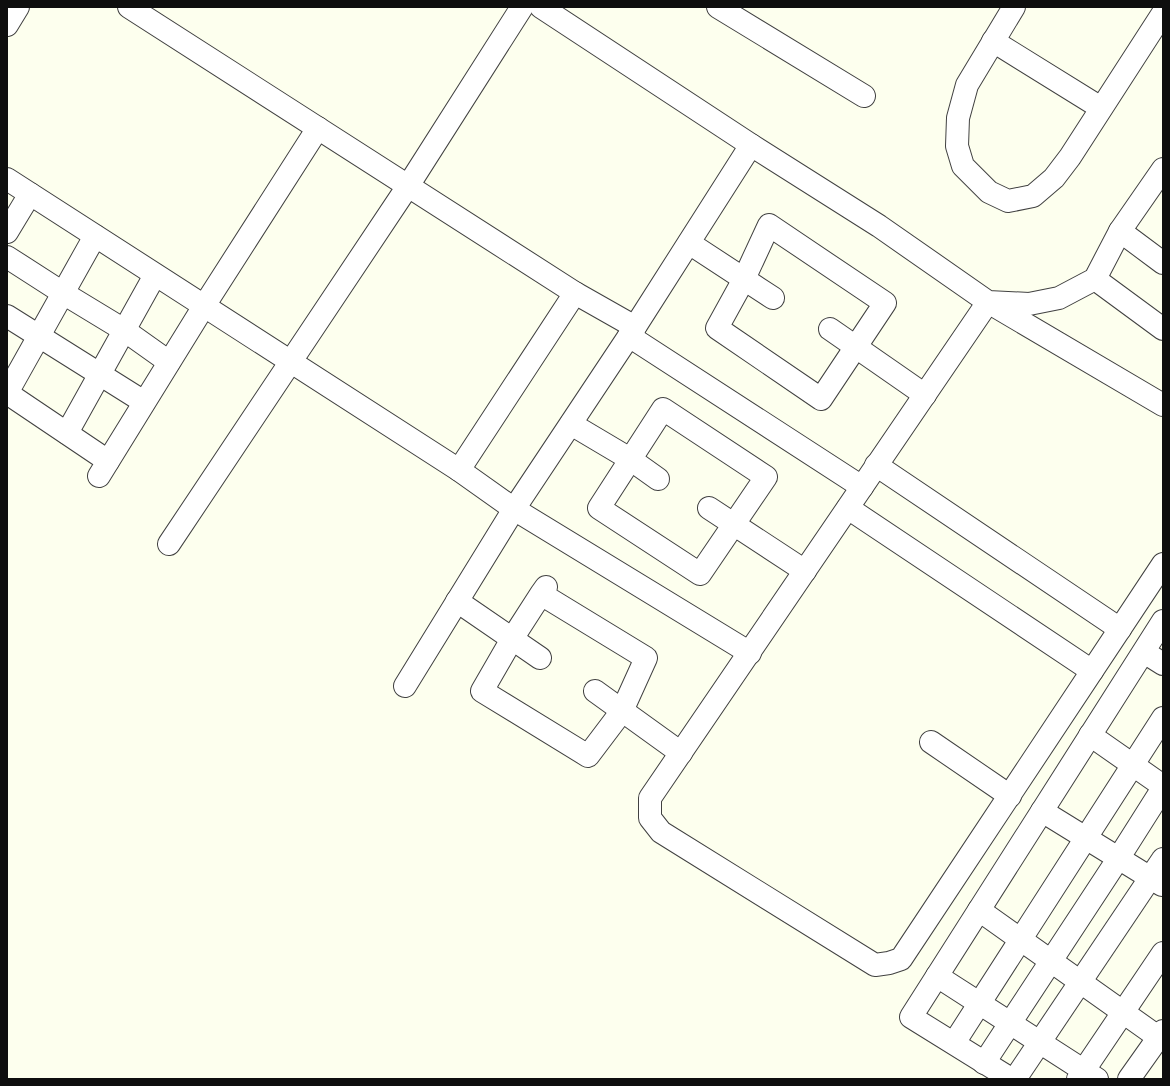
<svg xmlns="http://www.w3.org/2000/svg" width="1170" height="1086" font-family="'IBM Plex Serif',serif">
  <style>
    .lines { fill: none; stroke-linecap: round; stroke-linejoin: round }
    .minor-casing { stroke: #414141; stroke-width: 24 }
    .minor { stroke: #fff; stroke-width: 22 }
  </style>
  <rect width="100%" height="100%" fill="#fdffee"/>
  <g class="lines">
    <defs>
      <g id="minor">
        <polyline points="129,7 575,293 635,327"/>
        <polyline points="541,7 751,145 879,226 988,302 1029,304 1059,298 1095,279 1120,231 1163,169"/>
        <polyline points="718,7 864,96"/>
        <polyline points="1014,7 967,85 958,118 957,146 963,166 989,192 1008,201 1033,196 1054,178 1070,157 1163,13"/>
        <polyline points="7,25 18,7"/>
        <polyline points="993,41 1101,108"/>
        <polyline points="7,179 459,470 514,509 750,653"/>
        <polygon points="769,225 885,303 821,399 717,328 744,279"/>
        <polyline points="1120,231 1163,263"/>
        <polyline points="7,232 30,194"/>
        <polyline points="689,243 773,298"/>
        <polyline points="7,257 63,293 124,330 169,362"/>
        <polyline points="1095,279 1163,329"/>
        <polyline points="7,316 144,402"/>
        <polyline points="830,329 925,395"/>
        <polyline points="629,336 862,487"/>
        <polyline points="7,393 95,236"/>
        <polyline points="7,393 108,461"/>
        <polyline points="1163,405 988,302 650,798 650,818 661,832 875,965 889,963 901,959 1163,564"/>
        <polygon points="663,409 766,477 700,574 599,508"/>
        <polyline points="571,424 630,459 658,479"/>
        <polyline points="67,433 155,275"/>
        <polyline points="876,465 1120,629"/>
        <polyline points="459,470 575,293"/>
        <polyline points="99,476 204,306 318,128"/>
        <polyline points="709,508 805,571"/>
        <polyline points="848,508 1092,671"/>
        <polyline points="169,544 408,186 522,7"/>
        <polyline points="541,594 646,658 622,711 588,756 482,691 512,639 541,594 546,587"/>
        <polyline points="457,601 540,658"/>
        <polyline points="1144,652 1163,664"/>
        <polyline points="405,686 514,509 635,327 751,145"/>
        <polyline points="595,691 681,753"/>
        <polyline points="1090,735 1163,786"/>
        <polyline points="931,742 1010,796"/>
        <polyline points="1042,811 1162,885"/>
        <polyline points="979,910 1158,1037"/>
        <polyline points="937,976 1097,1079"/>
        <polyline points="954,1043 1163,718"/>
        <polyline points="984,1063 1118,859 1163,788"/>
        <polyline points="1011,1079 911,1017 1163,621"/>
        <polyline points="1015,1079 1163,859"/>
        <polyline points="1078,1079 1163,953"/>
        <polyline points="1129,1079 1163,1031"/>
      </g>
    </defs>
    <use href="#minor" class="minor-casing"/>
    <use href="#minor" class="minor"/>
  </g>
  <rect width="1170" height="1086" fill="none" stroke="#0e0e0e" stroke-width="16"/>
</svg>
